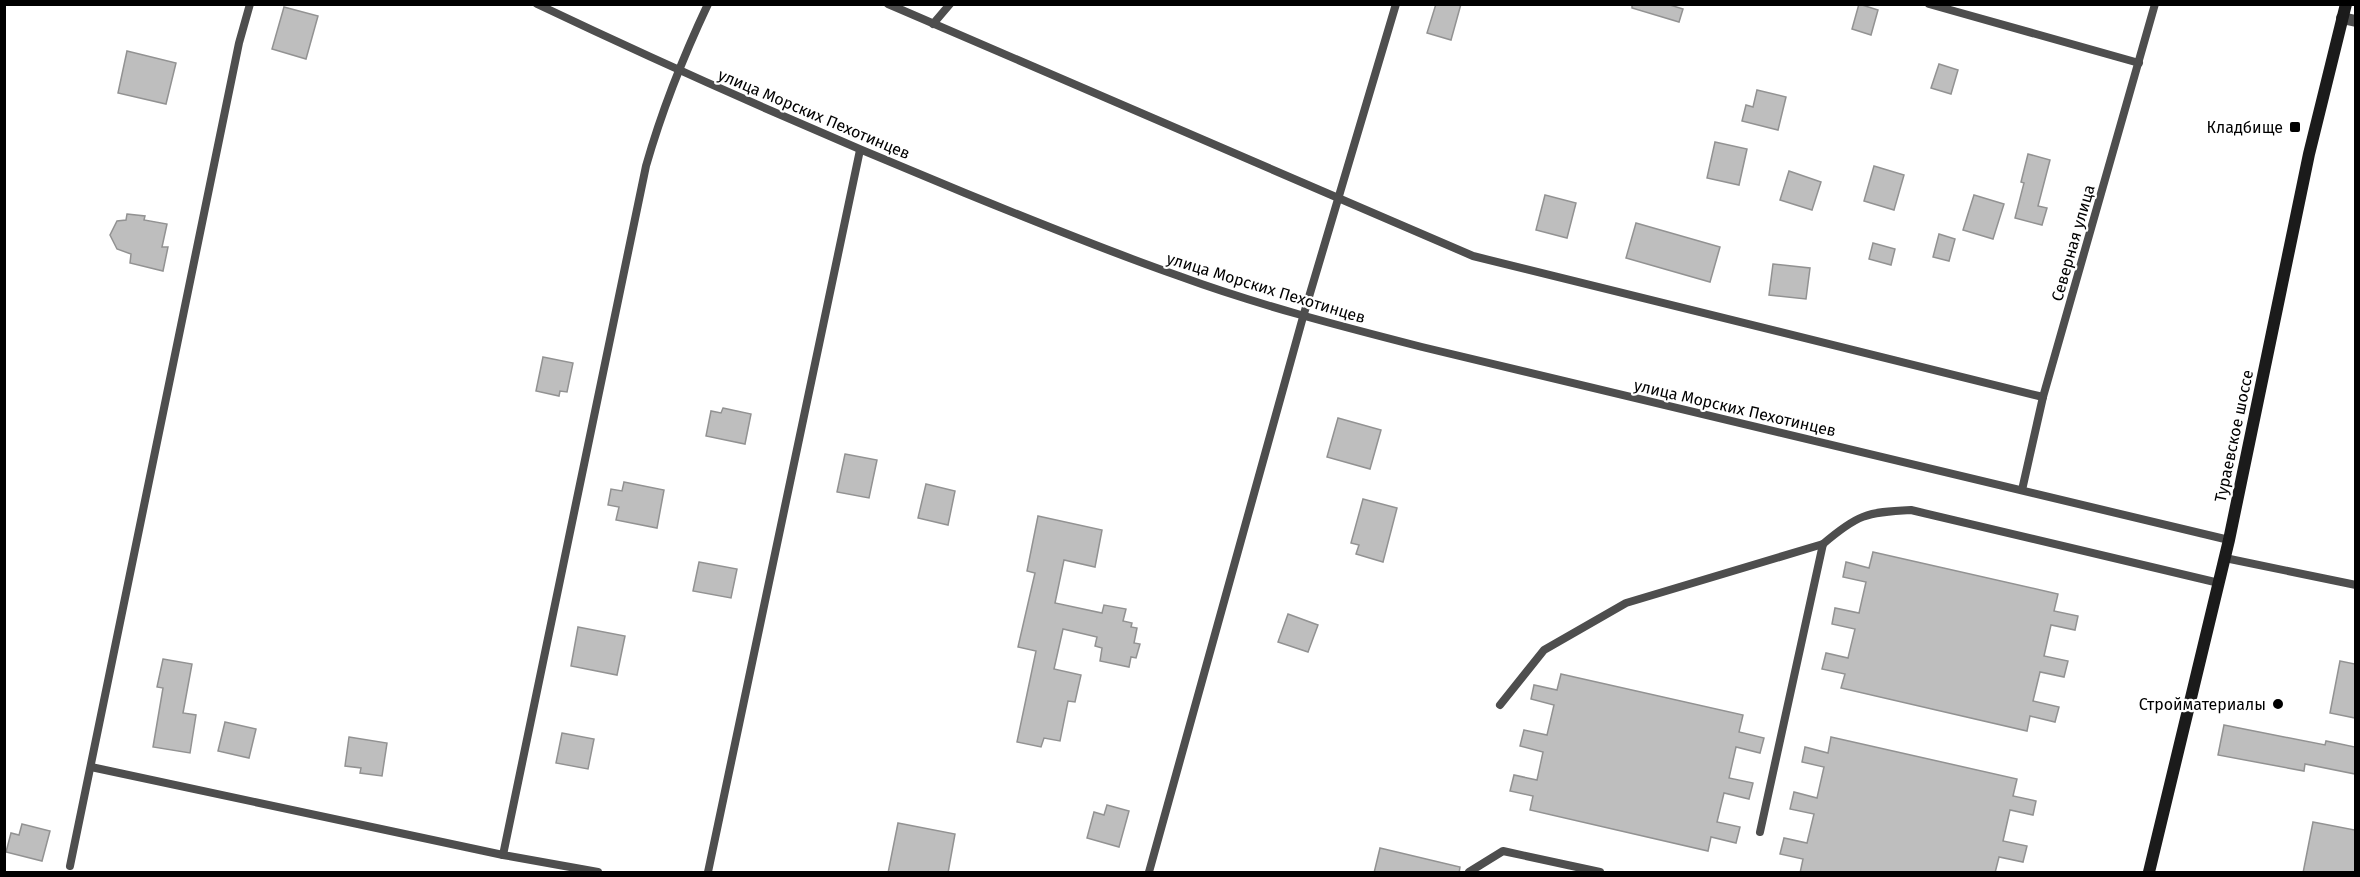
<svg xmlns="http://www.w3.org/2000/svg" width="2360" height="877" font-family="'Fira Sans',sans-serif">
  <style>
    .building { fill: #bebebe; stroke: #929292; stroke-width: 1.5 }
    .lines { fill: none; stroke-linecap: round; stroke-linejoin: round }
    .service { stroke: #4e4e4e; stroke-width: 8 }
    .minor { stroke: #4e4e4e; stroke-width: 12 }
    .secondary { stroke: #1b1b1b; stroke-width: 12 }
    .poi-dot { fill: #000; stroke: #fff; stroke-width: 2 }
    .labels { text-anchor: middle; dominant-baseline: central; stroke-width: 4.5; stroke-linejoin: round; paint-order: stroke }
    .street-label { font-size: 16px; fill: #000; stroke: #fff }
    .poi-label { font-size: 16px; fill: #000; stroke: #fff; text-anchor: end }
  </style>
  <rect width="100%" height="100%" fill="#fff"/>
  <g class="building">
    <polygon points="1436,4 1461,4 1451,40 1427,33"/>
    <polygon points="1632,4 1667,4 1683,9 1679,22 1632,8"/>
    <polygon points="1859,4 1878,10 1871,35 1852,29"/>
    <polygon points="284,7 318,16 306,59 272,49"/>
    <polygon points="127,51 176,63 166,104 118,93"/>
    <polygon points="1939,64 1958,70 1951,94 1931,88"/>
    <polygon points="1757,90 1786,97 1778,130 1742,121 1746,105 1753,107"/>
    <polygon points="1715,142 1747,149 1739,185 1707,178"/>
    <polygon points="2028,154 2050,160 2038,206 2047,208 2042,225 2015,218 2024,183 2021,182"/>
    <polygon points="1874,166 1904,175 1894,210 1864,201"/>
    <polygon points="1789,171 1821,182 1812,210 1780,200"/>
    <polygon points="1545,195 1576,203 1567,238 1536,230"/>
    <polygon points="1974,195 2004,204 1993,239 1963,230"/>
    <polygon points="127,214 145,216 144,220 167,224 162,247 168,247 163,271 130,263 131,254 117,249 110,235 117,221 126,220"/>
    <polygon points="1636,223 1720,247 1710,282 1626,258"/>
    <polygon points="1939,234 1955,239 1949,261 1933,257"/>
    <polygon points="1873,243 1895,249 1891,265 1869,259"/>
    <polygon points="1773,264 1810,268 1806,299 1769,295"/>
    <polygon points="543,357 573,363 567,392 560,391 559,396 536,391"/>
    <polygon points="723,408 751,414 745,444 706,436 711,411 721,413"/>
    <polygon points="1338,418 1381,430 1370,469 1327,457"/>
    <polygon points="845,454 877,460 869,498 837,492"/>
    <polygon points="624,482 664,490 657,528 616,520 619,507 608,505 611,489 622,491"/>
    <polygon points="926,484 955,491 948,525 918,518"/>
    <polygon points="1363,499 1397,508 1383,562 1356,554 1359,545 1351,543"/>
    <polygon points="1038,516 1102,530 1095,567 1064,560 1055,603 1102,613 1104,605 1126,609 1123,621 1132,623 1131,627 1137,628 1134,643 1140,644 1136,658 1131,657 1129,667 1100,661 1102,648 1095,646 1097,637 1063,629 1054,669 1081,675 1075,702 1068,701 1060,741 1044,738 1041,747 1017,742 1036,651 1018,647 1035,573 1027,571"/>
    <polygon points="1873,552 2058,594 2054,611 2078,616 2075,630 2051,625 2044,656 2068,661 2064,677 2040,672 2033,701 2059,707 2055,722 2030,716 2027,731 1841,688 1845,674 1822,669 1826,653 1848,658 1855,629 1832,624 1835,608 1859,613 1866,582 1843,577 1846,562 1869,568"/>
    <polygon points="699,562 737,569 731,598 693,591"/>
    <polygon points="1288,614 1318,625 1308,652 1278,642"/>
    <polygon points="578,627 625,636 617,675 571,666"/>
    <polygon points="163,659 192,664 183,713 196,715 190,753 153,747 163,688 157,687"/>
    <polygon points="2340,661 2355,664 2355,718 2330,713"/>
    <polygon points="1561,674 1743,715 1739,732 1764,738 1760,753 1736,747 1729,778 1753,783 1749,799 1724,793 1717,822 1740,827 1736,843 1711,837 1708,851 1530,810 1533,796 1510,791 1514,775 1537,780 1543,752 1520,746 1524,730 1547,735 1554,705 1531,699 1534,685 1557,690"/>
    <polygon points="225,722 256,729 249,758 218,751"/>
    <polygon points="2224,725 2325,745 2326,741 2355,747 2355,774 2305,764 2304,771 2218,755"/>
    <polygon points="562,733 594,739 588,769 556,763"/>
    <polygon points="349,737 387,743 382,776 360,773 361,768 345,766"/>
    <polygon points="1831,737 2017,779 2013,796 2036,801 2033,815 2010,810 2003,841 2027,846 2023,862 1999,857 1995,873 1800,873 1803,859 1780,854 1784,838 1807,843 1814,814 1790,809 1794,792 1817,798 1824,767 1802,762 1805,747 1828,753"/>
    <polygon points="1107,805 1129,811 1119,847 1087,838 1094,812 1104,815"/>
    <polygon points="2313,822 2355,830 2355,873 2303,873"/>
    <polygon points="898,823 955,834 948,873 888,873"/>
    <polygon points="22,824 50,831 42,861 6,852 11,833 19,835"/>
    <polygon points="1380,848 1460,867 1459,873 1374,873"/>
  </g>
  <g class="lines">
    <g class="service">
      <path d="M 537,4 C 678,71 821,134 965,193 C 1036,222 1107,251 1179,276 C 1258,305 1340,326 1422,347 L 2229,540"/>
      <polyline points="888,4 1473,256 2043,397"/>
      <polyline points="1929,4 2139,63"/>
      <polyline points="933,24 950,4"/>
      <polyline points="2022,490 2043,397 2155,4"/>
      <polyline points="2225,558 2356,585"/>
      <polyline points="1500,705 1544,650 1626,603 1823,544"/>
      <polyline points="91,767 503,855 598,872"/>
      <path d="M 1760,832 L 1823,544 C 1857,515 1866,512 1911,510 L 2219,583"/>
      <path d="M 503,855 L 646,166 C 662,110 683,57 708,4"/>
      <polyline points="70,866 239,43 250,4"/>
      <polyline points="708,872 860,150"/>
      <polyline points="1149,872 1303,317 1396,4"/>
      <polyline points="1469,872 1503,851 1600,872"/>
    </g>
    <polyline class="minor" points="2342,18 2356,21"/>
    <polyline class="secondary" points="2149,872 2229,540 2309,154 2346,4"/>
  </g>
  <g class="poi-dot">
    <rect x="2289" y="121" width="12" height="12" rx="3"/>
    <circle cx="2278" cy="704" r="6"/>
  </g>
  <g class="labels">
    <g class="street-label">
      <text transform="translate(814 114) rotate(23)">улица Морских Пехотинцев</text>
      <text transform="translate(2073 243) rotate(-74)">Северная улица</text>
      <text transform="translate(1266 288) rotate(17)">улица Морских Пехотинцев</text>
      <text transform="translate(1735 408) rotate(13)">улица Морских Пехотинцев</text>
      <text transform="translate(2234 436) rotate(-78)">Тураевское шоссе</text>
    </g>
    <g class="poi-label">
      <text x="2283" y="127">Кладбище</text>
      <text x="2266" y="704">Стройматериалы</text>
    </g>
  </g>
  <rect width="2360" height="877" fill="none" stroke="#000000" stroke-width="12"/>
</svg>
